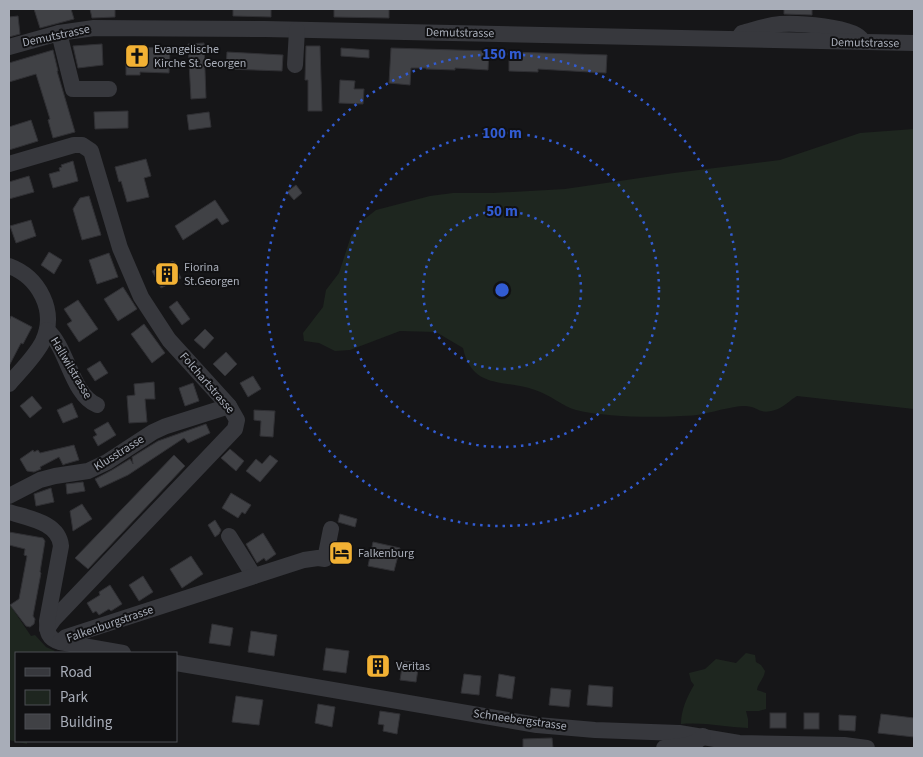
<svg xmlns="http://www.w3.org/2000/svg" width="923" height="757" font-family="'Source Sans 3',sans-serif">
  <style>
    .green { fill: #1e261f }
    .building { fill: #404145; stroke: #303034 }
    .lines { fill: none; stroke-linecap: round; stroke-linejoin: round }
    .minor { stroke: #37383d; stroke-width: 16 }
    .ring { fill: none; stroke: #325cd3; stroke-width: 2.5; stroke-dasharray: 2.5 5 }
    .labels { text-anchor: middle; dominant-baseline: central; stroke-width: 4; stroke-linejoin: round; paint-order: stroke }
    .street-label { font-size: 12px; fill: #a8adb8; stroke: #111113 }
    .poi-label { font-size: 12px; fill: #a8adb8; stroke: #111113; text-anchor: start }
    .centre { fill: #325cd3; stroke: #111113; stroke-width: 2.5 }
    .ring-label { font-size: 15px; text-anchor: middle; font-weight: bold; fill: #325cd3; stroke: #111113; stroke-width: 4; stroke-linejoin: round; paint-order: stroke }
  </style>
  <rect width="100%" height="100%" fill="#161618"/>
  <g class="green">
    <path d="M 914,129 L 914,409 L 797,396 C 790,400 783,408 775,410 C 759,415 759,407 746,406 C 735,405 710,413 697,415 C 664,418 608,418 576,410 C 564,407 549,394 535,390 C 504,379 472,390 463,348 L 436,332 L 400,331 L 350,350 L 335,351 L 319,343 L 304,341 L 303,333 L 323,307 L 326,290 L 339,273 L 351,236 L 362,221 L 376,210 L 430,196 L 453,193 L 493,193 L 565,189 L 674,173 L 780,160 L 860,133 Z"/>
    <polygon points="10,605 31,636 35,635 46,647 55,651 52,653 16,653 16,741 27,741 27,744 9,740 9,608"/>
    <path d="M 746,653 L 755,655 L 756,662 L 761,665 L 765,671 C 764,679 758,683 757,690 L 766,693 L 766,709 L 759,711 L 746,711 L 748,719 L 748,728 C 725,727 704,722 681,724 C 681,710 687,697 694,685 L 691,681 L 689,673 L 705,669 L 716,659 L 736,663 Z"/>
  </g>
  <g class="building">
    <polygon points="34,9 71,9 74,19 40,28"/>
    <polygon points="90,9 115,9 115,17 92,18"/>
    <polygon points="233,9 271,9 271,17 233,16"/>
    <polygon points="334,9 389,9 389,18 334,17"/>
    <polygon points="784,9 812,9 812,15 784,14"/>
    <polygon points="18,16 20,34 9,37 9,17"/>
    <polygon points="204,43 206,98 191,99 188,44"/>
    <polygon points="102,44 103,65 78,68 73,46"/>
    <polygon points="306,46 320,46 322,111 308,111 308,80 305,80"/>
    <polygon points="126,47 170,48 169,73 140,72 140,75 126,75"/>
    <polygon points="341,48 369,50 369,58 341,56"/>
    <polygon points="391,48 489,51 488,70 455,68 455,70 426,69 426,68 411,68 410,85 389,83"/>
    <polygon points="53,50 58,71 57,71 75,132 53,138 48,120 50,119 36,74 9,82 9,63"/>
    <polygon points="227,52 283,55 282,71 226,69"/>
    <polygon points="509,52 607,55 606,73 538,69 538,72 509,71"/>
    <polygon points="340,80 355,81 354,89 364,89 363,104 339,103"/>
    <polygon points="128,111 128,128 95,129 94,112"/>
    <polygon points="209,112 211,127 189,130 187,115"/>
    <polygon points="31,120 38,141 9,150 9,127"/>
    <polygon points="146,159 151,176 144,178 149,197 127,202 121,181 119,182 115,167"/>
    <polygon points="73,161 78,181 53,188 49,174 60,171 59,168 62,167 61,165"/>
    <polygon points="29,176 34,192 9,199 9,182"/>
    <polygon points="296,185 302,193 294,200 287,192"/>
    <polygon points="89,196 101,235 82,240 73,209 80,198"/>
    <polygon points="215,200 229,221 222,225 217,218 183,240 175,226"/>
    <polygon points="31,220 36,236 16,243 10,226"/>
    <polygon points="49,252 62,260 54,274 41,265"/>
    <polygon points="109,253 118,277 97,284 89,260"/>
    <polygon points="173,261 181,278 161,288 152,271"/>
    <polygon points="123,287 137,309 118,321 104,299"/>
    <polygon points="78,300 98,329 79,342 67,324 72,321 64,309"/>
    <polygon points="177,301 190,319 182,325 169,307"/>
    <polygon points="11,316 32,327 23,344 21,343 9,366 9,321"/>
    <polygon points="144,324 165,353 152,363 131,334"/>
    <polygon points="205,329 214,338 204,349 194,340"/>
    <polygon points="226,352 237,364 225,376 213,364"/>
    <polygon points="100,361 108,373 95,381 87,369"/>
    <polygon points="253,376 261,389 248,397 240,383"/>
    <polygon points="154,382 155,399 145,399 147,422 129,423 127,396 135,395 134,384"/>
    <polygon points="193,383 199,401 185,406 179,388"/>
    <polygon points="32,396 42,408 30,418 20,406"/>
    <polygon points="72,403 78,417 63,423 57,410"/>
    <polygon points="254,410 275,411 273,437 260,436 261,421 254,420"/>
    <polygon points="108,422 116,435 98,446 93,437 97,435 94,430"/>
    <polygon points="206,424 210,433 188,443 184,438 128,475 100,488 95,479 112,470 130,459 133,464 132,457 158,441"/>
    <polygon points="74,445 79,460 65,464 63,465 59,457 40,467 41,469 34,472 27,471 20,459 33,450 34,452 38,450 40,453"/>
    <polygon points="230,449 244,461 236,471 221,458"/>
    <polygon points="174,455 185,466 88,569 75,558"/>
    <polygon points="270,455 278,461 260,482 246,471 256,459 262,464"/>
    <polygon points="83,482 85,491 67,494 66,484"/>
    <polygon points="51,488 54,502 36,506 34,494"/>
    <polygon points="231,493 251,505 245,514 242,512 238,518 222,508"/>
    <polygon points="82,504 92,519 73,531 70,511"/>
    <polygon points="340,514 357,519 355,527 338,522"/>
    <polygon points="215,520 221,530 219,534 215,537 208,525"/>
    <polygon points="9,532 43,538 45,541 40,572 41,573 33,616 35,619 34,624 30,627 26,626 10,605 19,599 27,556 24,555 25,549 9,545"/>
    <polygon points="263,533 276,554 266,561 264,558 257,563 246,544"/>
    <polygon points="373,542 400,548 394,571 368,566"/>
    <polygon points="338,544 350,547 346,563 335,560"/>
    <polygon points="191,556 203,574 182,588 170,569"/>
    <polygon points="143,576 153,592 139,601 129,585"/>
    <polygon points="110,585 122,604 111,611 109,609 99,615 96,611 93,613 87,603 100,595 99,592"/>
    <polygon points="212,624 233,628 230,646 209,643"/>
    <polygon points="251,631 277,635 274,656 248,652"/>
    <polygon points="326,648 349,651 346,673 323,670"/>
    <polygon points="370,654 388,657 386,677 367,675"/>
    <polygon points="403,661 419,663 416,682 400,680"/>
    <polygon points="464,674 481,676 479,695 461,693"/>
    <polygon points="499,674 515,677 512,699 496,696"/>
    <polygon points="589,685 613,687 612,707 587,705"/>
    <polygon points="551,688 571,690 569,707 549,705"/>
    <polygon points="236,696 263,700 259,725 232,722"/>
    <polygon points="318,704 335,707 332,727 315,723"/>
    <polygon points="380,711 400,714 397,734 383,731 384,725 378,724"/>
    <rect x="770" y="713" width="16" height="15"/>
    <rect x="804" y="713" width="15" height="16"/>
    <polygon points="881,714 914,718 914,737 878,733"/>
    <polygon points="839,715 856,716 855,731 839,730"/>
    <polygon points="552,738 553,748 523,748 523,739"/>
  </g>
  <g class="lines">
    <g class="minor">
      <polyline points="59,33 73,89 109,89"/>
      <path d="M 739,37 L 742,33 C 754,30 768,25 780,24 C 796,23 855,26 862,40"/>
      <polyline points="9,47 59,33 94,28 265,29 914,43"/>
      <polyline points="295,65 297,30"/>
      <polyline points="9,164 74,145 82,145 91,151 120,248 141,297 169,340 229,406 237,420 235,429 54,619 47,629"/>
      <path d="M 9,266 C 39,277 57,311 43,341 C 35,357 20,371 9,384"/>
      <path d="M 47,330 C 68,348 71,394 97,405"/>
      <polyline points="9,496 40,480 55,476 88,471 107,462 153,432 166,426 229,406"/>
      <path d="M 9,512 C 27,518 59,522 61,546 L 47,621 C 47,632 48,639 60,642 L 123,653"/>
      <polyline points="229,536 254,576"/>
      <polyline points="60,642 66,637 304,560 318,558 325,559 331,529"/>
      <polyline points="176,663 537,725 595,730 679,733 739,743 844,745 867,748"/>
      <path d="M 664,748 C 677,746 694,747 703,736"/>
    </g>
  </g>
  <g class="ring">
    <circle cx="502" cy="290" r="79"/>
    <circle cx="502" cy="290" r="157"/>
    <circle cx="502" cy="290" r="236"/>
  </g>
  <defs>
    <symbol id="church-square" viewBox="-11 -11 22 22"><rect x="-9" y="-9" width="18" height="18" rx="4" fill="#f2b134" stroke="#111113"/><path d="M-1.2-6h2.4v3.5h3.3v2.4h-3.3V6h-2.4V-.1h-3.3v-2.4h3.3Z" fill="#111"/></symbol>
    <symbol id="building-square" viewBox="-11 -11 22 22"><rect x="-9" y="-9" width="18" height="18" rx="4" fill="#f2b134" stroke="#111113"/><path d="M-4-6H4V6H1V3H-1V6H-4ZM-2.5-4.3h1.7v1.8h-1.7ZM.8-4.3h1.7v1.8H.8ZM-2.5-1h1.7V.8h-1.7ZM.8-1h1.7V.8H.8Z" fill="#111"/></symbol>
    <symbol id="hotel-square" viewBox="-11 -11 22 22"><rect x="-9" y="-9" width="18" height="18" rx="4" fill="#f2b134" stroke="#111113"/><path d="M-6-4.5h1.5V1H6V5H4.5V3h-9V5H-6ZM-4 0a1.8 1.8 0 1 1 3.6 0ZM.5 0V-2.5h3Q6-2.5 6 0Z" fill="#111"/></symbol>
  </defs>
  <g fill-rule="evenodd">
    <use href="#church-square" x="123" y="42" width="28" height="28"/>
    <use href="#building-square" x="153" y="260" width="28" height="28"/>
    <use href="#hotel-square" x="327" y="539" width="28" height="28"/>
    <use href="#building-square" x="364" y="652" width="28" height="28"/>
  </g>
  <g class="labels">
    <g class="street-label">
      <text transform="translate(460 33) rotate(1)">Demutstrasse</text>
      <text transform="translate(56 36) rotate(-12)">Demutstrasse</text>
      <text transform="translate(865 43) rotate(1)">Demutstrasse</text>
      <text transform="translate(71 368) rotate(59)">Hallwilstrasse</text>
      <text transform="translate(207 383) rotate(49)">Folchartstrasse</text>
      <text transform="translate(119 453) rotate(-32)">Klusstrasse</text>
      <text transform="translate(110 624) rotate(-19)">Falkenburgstrasse</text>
      <text transform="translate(520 720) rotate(8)">Schneebergstrasse</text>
    </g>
    <g class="poi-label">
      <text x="154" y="49">Evangelische<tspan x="154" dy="14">Kirche St. Georgen</tspan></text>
      <text x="184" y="267">Fiorina<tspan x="184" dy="14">St.Georgen</tspan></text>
      <text x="358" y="553">Falkenburg</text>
      <text x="396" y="666">Veritas</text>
    </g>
  </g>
  <circle cx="502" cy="290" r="8" class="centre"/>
  <g class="ring-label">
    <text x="502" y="59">150 m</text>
    <text x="502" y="138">100 m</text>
    <text x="502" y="216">50 m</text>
  </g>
  <rect width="923" height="757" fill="none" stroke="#a8adb8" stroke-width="20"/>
  <rect x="15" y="652" width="162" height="90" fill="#111113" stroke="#4d4f55"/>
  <rect x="25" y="668" width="25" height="8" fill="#37383d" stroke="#4d4f55"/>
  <text x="60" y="677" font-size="15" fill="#a8adb8">Road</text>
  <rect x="25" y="690" width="25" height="15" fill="#1e261f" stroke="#4d4f55"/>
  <text x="60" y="702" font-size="15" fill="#a8adb8">Park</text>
  <rect x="25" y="714" width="25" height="15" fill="#404145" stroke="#4d4f55"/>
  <text x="60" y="727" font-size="15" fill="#a8adb8">Building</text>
</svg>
